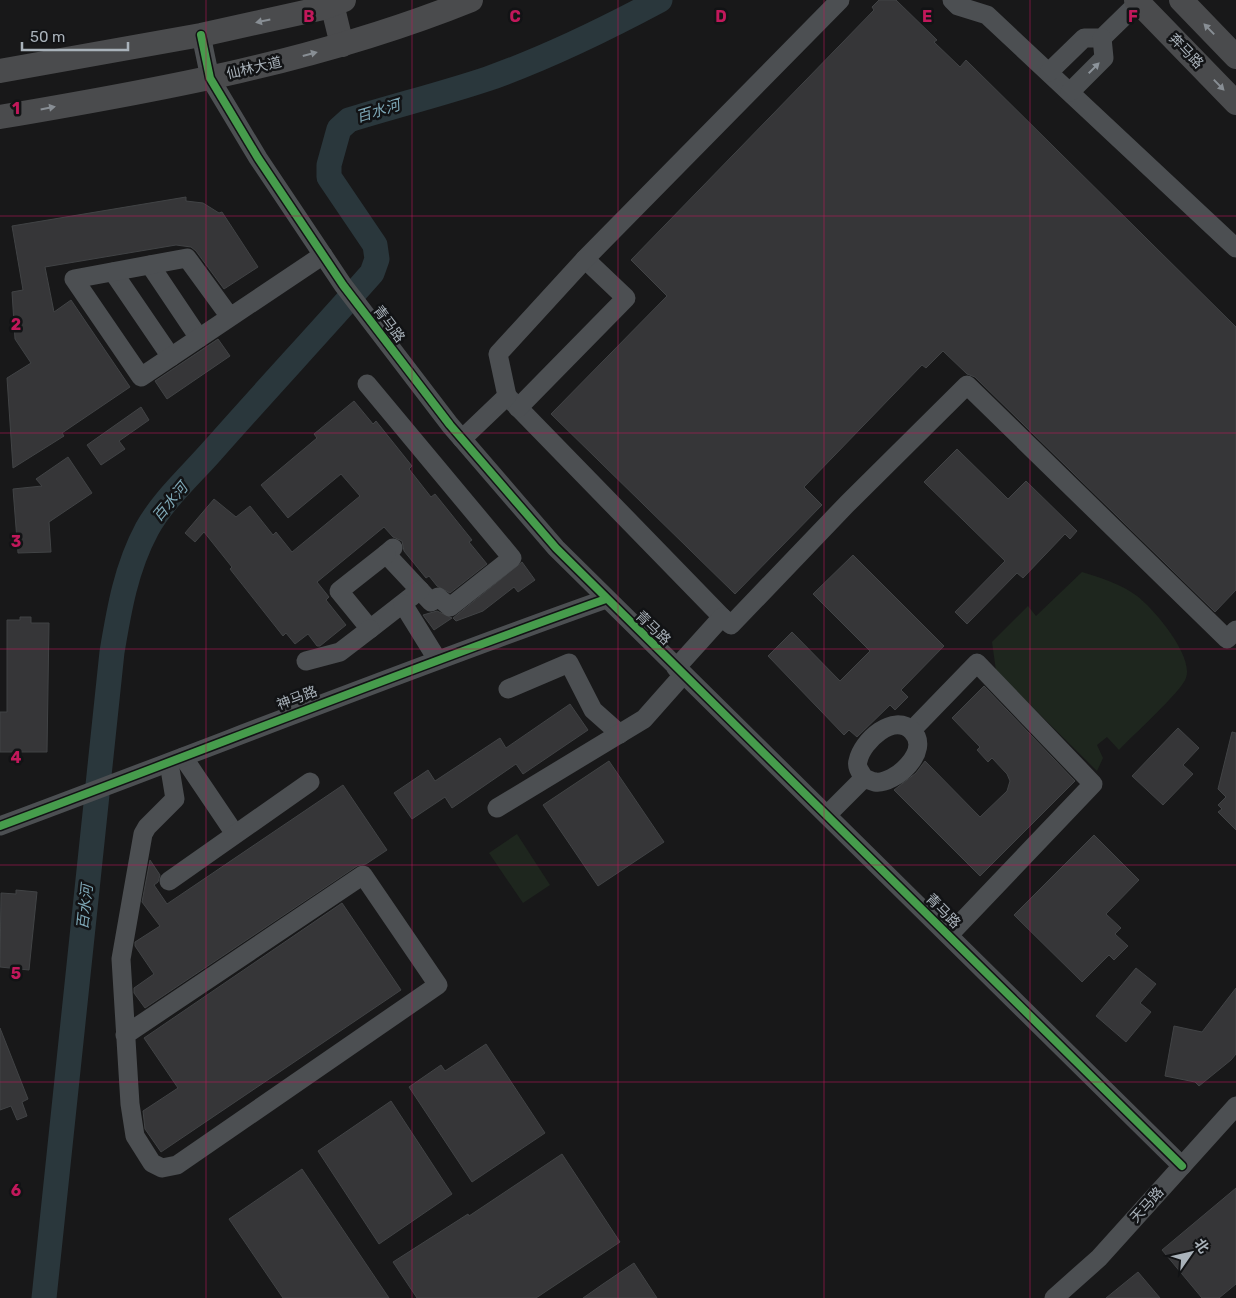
<svg xmlns="http://www.w3.org/2000/svg" width="1236" height="1298" font-family="Rubik,'Noto Sans SC',sans-serif">
  <style>
    .green { fill: #1e261e }
    .lines { fill: none; stroke-linecap: round; stroke-linejoin: round }
    .river { stroke: #2a373c; stroke-width: 25 }
    .building { fill: #363638; stroke: #414345 }
    .minor { stroke: #4c4f52; stroke-width: 19 }
    .major { stroke: #4a4b4d; stroke-width: 24 }
    .cycleway-casing { stroke: #121315; stroke-width: 11 }
    .cycleway { stroke: #469c4c; stroke-width: 8 }
    .oneway { fill: #888e94 }
    .oneway2 { fill: #8d949b }
    .grid { fill: none; stroke: #c2185b; stroke-width: 1; stroke-opacity: 0.55 }
    .labels { text-anchor: middle; dominant-baseline: central; stroke-width: 5; stroke-linejoin: round; paint-order: stroke }
    .street-label { font-size: 14px; fill: #a9b2ba; stroke: #121315 }
    .water-label { font-size: 15px; font-style: italic; fill: #7ea8b7; stroke: #121315 }
    .grid-label { font-size: 16px; text-anchor: middle; font-weight: bold; fill: #c2185b; stroke: #121315; stroke-width: 5; stroke-linejoin: round; paint-order: stroke }
  </style>
  <rect width="100%" height="100%" fill="#181819"/>
  <g class="green">
    <path d="M 1082,572 C 1101,578 1121,584 1137,596 C 1154,609 1194,656 1186,678 C 1181,692 1132,736 1119,750 L 1107,737 L 1097,745 L 1103,758 L 1097,771 L 996,671 L 992,642 L 1028,606 L 1036,616 Z"/>
    <polygon points="517,834 550,885 523,903 489,853"/>
  </g>
  <g class="lines">
    <path class="river" d="M 44,1298 L 112,652 C 119,610 126,568 147,529 C 163,500 191,475 212,451 C 265,391 319,333 372,273 L 377,259 L 375,245 L 329,177 L 329,165 L 339,129 L 349,120 C 394,106 442,94 487,79 C 547,58 604,30 660,0"/>
  </g>
  <g class="building">
    <polygon points="879,0 896,0 937,40 934,42 960,67 966,60 1236,327 1236,590 1215,612 975,377 967,374 943,351 926,368 922,365 804,487 822,505 735,594 551,414 667,296 631,260 874,10 872,7"/>
    <polygon points="186,197 186,201 203,203 219,213 222,212 258,267 224,289 196,251 191,247 176,245 45,267 54,312 71,300 130,387 62,433 64,436 13,468 7,378 31,363 15,339 12,292 23,290 12,226"/>
    <polygon points="218,339 230,356 167,399 155,381"/>
    <polygon points="354,401 373,424 376,421 412,466 409,469 431,497 435,494 472,540 469,542 487,564 450,593 437,586 429,576 426,578 404,551 402,541 393,537 384,527 317,582 329,597 326,600 346,625 320,646 317,646 308,634 295,644 286,633 283,636 230,569 232,567 204,532 195,542 185,533 214,499 236,517 250,506 273,535 276,532 292,552 360,496 341,474 288,518 261,485 317,438 314,434"/>
    <polygon points="141,407 149,420 119,441 125,449 101,465 87,445"/>
    <polygon points="957,449 1008,499 1026,481 1077,531 1070,539 1065,534 1023,578 1017,573 967,624 955,612 1005,561 924,482"/>
    <polygon points="68,457 92,493 49,522 51,552 18,553 13,489 42,486 36,479"/>
    <polygon points="853,555 944,646 901,690 908,697 895,710 890,705 857,737 849,730 844,735 768,656 792,632 840,681 870,651 813,594"/>
    <polygon points="522,562 535,580 518,592 514,587 483,611 456,621 453,618"/>
    <polygon points="437,611 452,618 434,630 423,615"/>
    <polygon points="20,617 31,617 31,623 49,623 47,752 0,752 0,712 7,712 7,620 20,620"/>
    <polygon points="984,686 1075,781 980,876 894,790 916,773 925,761 980,817 1007,791 1010,781 1007,774 992,758 988,762 977,750 980,747 952,718"/>
    <polygon points="570,704 588,730 523,774 516,764 452,808 445,797 412,819 394,793 428,770 435,781 500,738 506,748"/>
    <polygon points="1178,728 1199,748 1183,765 1193,774 1163,805 1132,776"/>
    <polygon points="1232,732 1236,733 1236,830 1218,812 1222,809 1218,805 1226,797 1218,789"/>
    <polygon points="609,761 664,842 598,886 543,805"/>
    <polygon points="343,785 387,850 366,864 357,866 145,1008 134,993 134,988 154,974 135,946 135,942 160,926 142,902 150,860 160,875 158,882 154,885 167,904"/>
    <polygon points="1094,835 1139,880 1106,914 1121,928 1115,934 1128,946 1114,960 1109,955 1082,982 1014,915"/>
    <polygon points="16,890 37,892 29,970 0,967 1,893 16,894"/>
    <polygon points="342,903 401,990 161,1152 145,1129 143,1111 178,1088 144,1038"/>
    <polygon points="1136,968 1156,984 1140,1003 1151,1012 1126,1042 1096,1016"/>
    <polygon points="1236,988 1236,1054 1231,1060 1199,1086 1195,1082 1165,1076 1174,1026 1202,1032"/>
    <polygon points="0,1028 28,1099 22,1102 27,1116 17,1120 11,1106 0,1110"/>
    <polygon points="486,1044 545,1133 472,1182 409,1087 441,1065 445,1071"/>
    <polygon points="391,1101 452,1194 379,1244 318,1151"/>
    <polygon points="562,1154 620,1242 536,1298 417,1298 393,1262 468,1214 469,1216"/>
    <polygon points="302,1169 389,1298 283,1298 229,1219"/>
    <polygon points="1236,1188 1236,1284 1219,1298 1202,1298 1162,1250"/>
    <polygon points="634,1263 657,1298 583,1298 603,1284"/>
    <polygon points="1138,1272 1160,1298 1106,1298"/>
  </g>
  <g class="lines">
    <g class="minor">
      <polyline points="952,0 958,6 987,15 1236,248"/>
      <polyline points="201,35 210,78 258,158 343,285 450,425 556,548 1182,1166"/>
      <polyline points="1049,72 1084,38 1102,38 1139,2"/>
      <polyline points="1070,92 1104,58 1102,38"/>
      <polyline points="150,265 199,338"/>
      <polyline points="113,272 171,357"/>
      <polyline points="230,317 187,258 74,279 141,377 323,255"/>
      <polyline points="367,384 512,558 450,607 438,597 431,602 386,554 393,548"/>
      <polyline points="507,396 722,617"/>
      <polyline points="518,408 626,298 585,259"/>
      <polyline points="462,439 507,396 498,354 585,259 840,0"/>
      <polyline points="386,554 339,591 370,629 420,590"/>
      <polyline points="403,604 437,659"/>
      <polyline points="306,661 340,652 370,629"/>
      <polyline points="676,668 722,617 731,625 847,504 967,385 1227,639 1236,630"/>
      <polyline points="508,689 569,663 593,710 620,734"/>
      <polyline points="912,730 977,663 1093,784 949,935"/>
      <polyline points="183,757 235,834"/>
      <polyline points="497,808 644,719 683,675"/>
      <path d="M 827,815 L 864,778 C 867,779 871,781 875,782 C 895,785 932,750 912,731 C 894,712 862,741 858,761 C 856,767 861,773 864,778"/>
      <path d="M 0,826 C 202,751 402,671 606,599"/>
      <polyline points="169,881 310,782"/>
      <polyline points="125,1035 363,875 438,985 177,1165 162,1168 152,1163 135,1136 130,1104 121,959 143,834 147,827 175,799 169,763"/>
      <polyline points="1054,1298 1099,1258 1236,1106"/>
    </g>
    <g class="major">
      <polyline points="1136,0 1236,103"/>
      <polyline points="1181,0 1236,57"/>
      <polyline points="332,4 342,45"/>
      <polyline points="0,71 201,35 323,8 344,0"/>
      <path d="M 0,117 C 160,90 320,61 471,0"/>
    </g>
    <defs>
      <g id="cycleway">
        <polyline points="201,35 210,78 258,158 343,285 450,425 556,548 1182,1166"/>
        <path d="M 0,826 C 202,751 402,671 606,599"/>
      </g>
    </defs>
    <use href="#cycleway" class="cycleway-casing"/>
    <use href="#cycleway" class="cycleway"/>
  </g>
  <defs><path id="oneway-solid" d="M-6-.8H1V-3.2L6.5 0L1 3.2V.8H-6Z" transform="scale(1.25)"/></defs>
  <g class="oneway">
    <use href="#oneway-solid" transform="translate(263 21) rotate(168)"/>
    <use href="#oneway-solid" transform="translate(1209 29) rotate(-134)"/>
    <use href="#oneway-solid" transform="translate(310 54) rotate(-15)"/>
    <use href="#oneway-solid" transform="translate(1219 85) rotate(46)"/>
    <use href="#oneway-solid" transform="translate(48 108) rotate(-11)"/>
  </g>
  <use class="oneway2" href="#oneway-solid" transform="translate(1094 68) rotate(-45)"/>
  <path class="grid" d="M 206,0 L 206,1298M 412,0 L 412,1298M 618,0 L 618,1298M 824,0 L 824,1298M 1030,0 L 1030,1298M 0,216 L 1236,216M 0,433 L 1236,433M 0,649 L 1236,649M 0,865 L 1236,865M 0,1082 L 1236,1082"/>
  <g class="labels">
    <g class="street-label">
      <text transform="translate(1186 51) rotate(46)">奔马路</text>
      <text transform="translate(254 68) rotate(-13)">仙林大道</text>
      <text transform="translate(389 324) rotate(53)">青马路</text>
      <text transform="translate(653 628) rotate(44)">青马路</text>
      <text transform="translate(297 698) rotate(-21)">神马路</text>
      <text transform="translate(943 911) rotate(45)">青马路</text>
      <text transform="translate(1147 1205) rotate(-48)">天马路</text>
    </g>
    <g class="water-label">
      <text transform="translate(378 111) rotate(-17)">百水河</text>
      <text transform="translate(170 502) rotate(-50)">百水河</text>
      <text transform="translate(85 907) rotate(-84)">百水河</text>
    </g>
  </g>
  <g class="grid-label">
    <text x="309" y="22">B</text>
    <text x="515" y="22">C</text>
    <text x="721" y="22">D</text>
    <text x="927" y="22">E</text>
    <text x="1133" y="22">F</text>
    <text x="16" y="114">1</text>
    <text x="16" y="330">2</text>
    <text x="16" y="547">3</text>
    <text x="16" y="763">4</text>
    <text x="16" y="979">5</text>
    <text x="16" y="1196">6</text>
  </g>
  <g transform="translate(1191 1253) rotate(56)" stroke="#121315" stroke-width="4" paint-order="stroke">
  <path d="M0-4L9 19L0 12L-9 19Z" fill="#a9b2ba"/>
  <text y="-8" font-size="14" font-weight="bold" text-anchor="middle" fill="#a9b2ba">北</text>
  </g>
  <path d="M22 42v8h106v-8" fill="none" stroke="#a9b2ba" stroke-width="2.5"/>
  <text x="30" y="42" font-size="15" fill="#a9b2ba" stroke="#121315" stroke-width="4" paint-order="stroke">50 m</text>
</svg>
